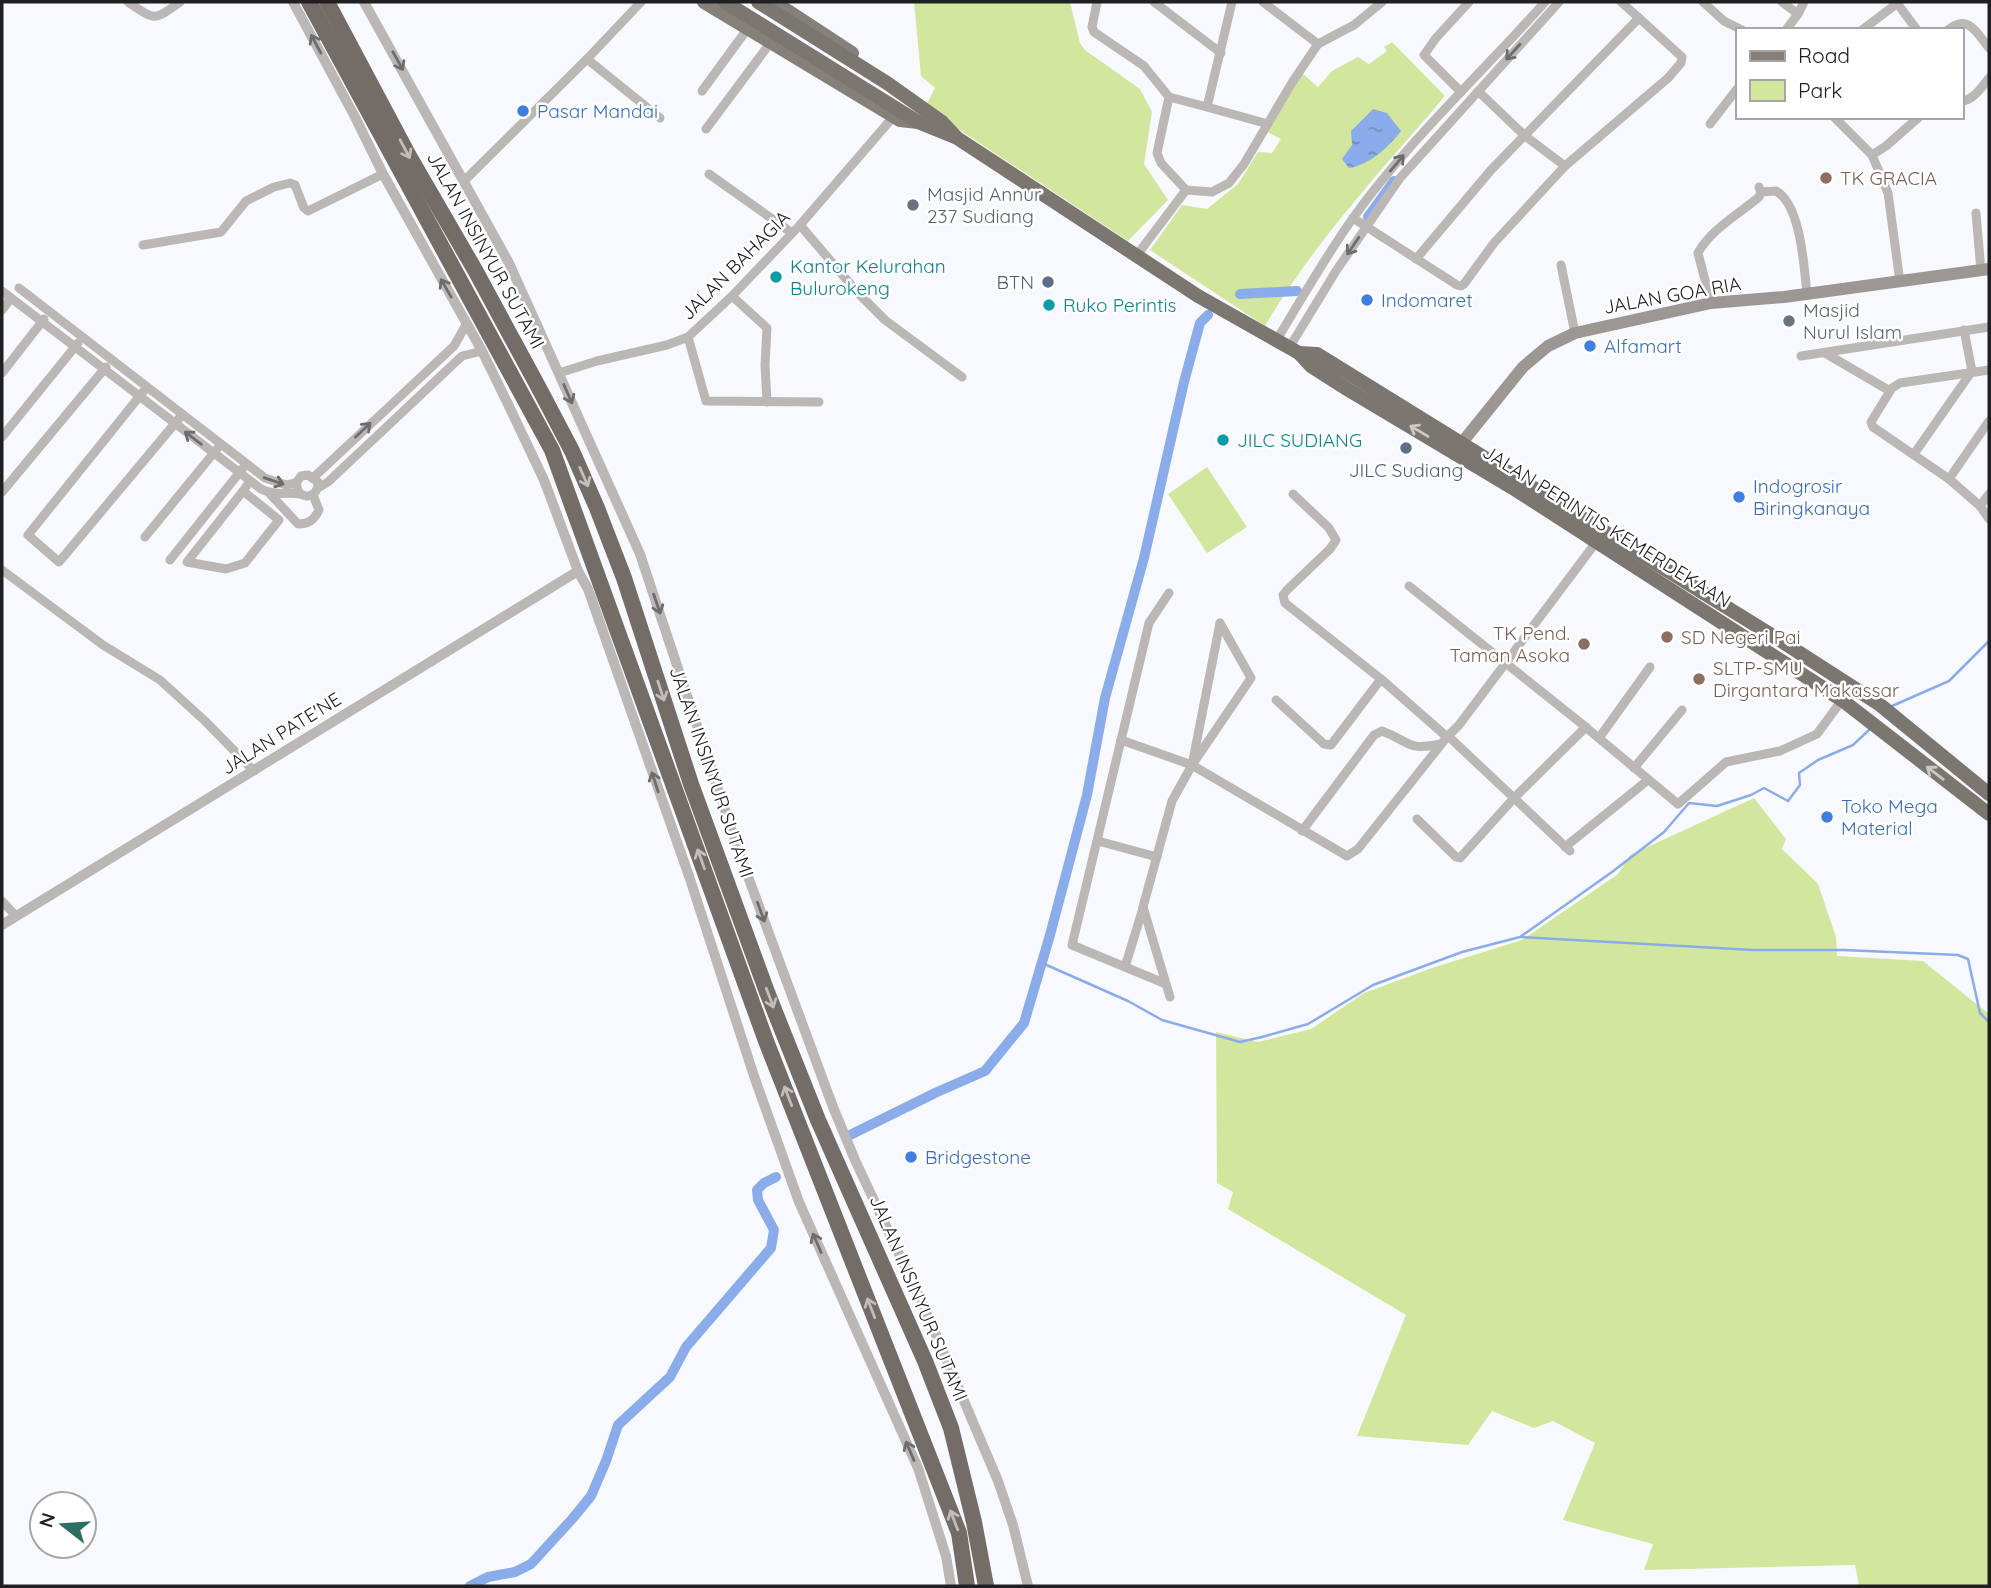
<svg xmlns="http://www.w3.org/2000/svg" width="1991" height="1588" font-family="Quicksand,sans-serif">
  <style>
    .green { fill: #d3e69e }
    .water { fill: url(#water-ripples) }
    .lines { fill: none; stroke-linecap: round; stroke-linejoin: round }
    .stream { stroke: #8baceb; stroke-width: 2.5 }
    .canal { stroke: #8baceb; stroke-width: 10 }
    .minor { stroke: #bbb7b5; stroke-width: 9 }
    .tertiary { stroke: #bbb7b5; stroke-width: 10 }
    .secondary { stroke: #9c9793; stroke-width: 12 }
    .primary { stroke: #86807b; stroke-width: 14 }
    .trunk { stroke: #7c7671; stroke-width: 14 }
    .motorway { stroke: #736c67; stroke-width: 16 }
    .oneway { stroke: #6e6c6c }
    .oneway2 { stroke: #c0bdbb }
    .oneway3 { stroke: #cbc8c6 }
    .shop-dot { fill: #3f7fe0; stroke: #fff; stroke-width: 2.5 }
    .education-dot { fill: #8d6e63; stroke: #fff; stroke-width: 2.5 }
    .worship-dot { fill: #6b7280; stroke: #fff; stroke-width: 2.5 }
    .culture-dot { fill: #0f9aa8; stroke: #fff; stroke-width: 2.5 }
    .service-dot { fill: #5c6f8a; stroke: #fff; stroke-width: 2.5 }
    .labels { text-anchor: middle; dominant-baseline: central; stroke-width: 5; stroke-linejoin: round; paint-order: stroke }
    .shop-label { font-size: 19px; fill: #366cbe; stroke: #fff; text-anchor: start }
    .education-label { font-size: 19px; fill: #785e54; stroke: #fff; text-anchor: start }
    .worship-label { font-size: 19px; fill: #5b616d; stroke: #fff; text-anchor: start }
    .street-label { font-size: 19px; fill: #202023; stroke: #fff }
    .culture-label { font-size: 19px; fill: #0d838f; stroke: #fff; text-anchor: start }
    .service-label { font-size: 19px; fill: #4e5e75; stroke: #fff; text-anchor: end }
  </style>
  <defs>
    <pattern id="water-ripples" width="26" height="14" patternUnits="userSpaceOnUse" patternTransform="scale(1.75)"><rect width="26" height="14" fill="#8baceb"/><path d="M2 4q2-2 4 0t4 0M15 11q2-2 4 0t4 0" fill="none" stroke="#718cbe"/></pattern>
  </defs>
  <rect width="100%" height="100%" fill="#f8f9fe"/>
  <g class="green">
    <polygon points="914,2 1070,2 1080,43 1085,50 1140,89 1152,112 1144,164 1168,200 1128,241 925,107 935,88 921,76"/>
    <path d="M 1392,42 L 1445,96 C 1382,170 1314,242 1265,326 L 1150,250 L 1182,205 L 1207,209 L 1238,184 L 1258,152 L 1272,153 L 1281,139 L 1266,131 L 1301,72 L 1318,87 L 1332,71 L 1358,57 L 1369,64 L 1387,51 L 1384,47 Z"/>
    <polygon points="1207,467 1247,527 1207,553 1168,494"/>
    <polygon points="1754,798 1786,839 1782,849 1818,884 1836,937 1837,956 1923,961 1989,1014 1989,1586 1859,1586 1855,1565 1644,1570 1653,1544 1563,1520 1595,1443 1553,1421 1534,1428 1492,1411 1468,1445 1357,1436 1406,1315 1228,1209 1233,1192 1217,1183 1216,1032 1258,1042 1311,1029 1364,993 1432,968 1522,940 1618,874 1630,855"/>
  </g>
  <path class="water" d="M 1373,109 L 1387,113 L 1401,131 C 1389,147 1369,165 1349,168 L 1342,159 L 1352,145 L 1351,131 Z"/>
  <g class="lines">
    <g class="stream">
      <polyline points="1892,706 1949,681 1989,641"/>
      <polyline points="1521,937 1753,950 1844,950 1958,955 1968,959 1980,1013 1989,1022"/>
      <polyline points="1042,963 1128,1001 1162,1020 1240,1042 1262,1037 1308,1024 1373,985 1462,952 1520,937 1612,872 1664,832 1689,803 1717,806 1751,795 1764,788 1788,801 1800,785 1799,773 1818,760 1853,745 1870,729"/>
    </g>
    <g class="canal">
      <polyline points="1368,217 1394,181"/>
      <polyline points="1240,294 1297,291"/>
      <polyline points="846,1137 935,1093 985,1071 1024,1023 1050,935 1087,795 1105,698 1144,558 1184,382 1200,323 1208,315"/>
      <polyline points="470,1586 488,1577 515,1572 531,1564 573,1518 591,1496 606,1461 618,1425 670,1377 686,1347 771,1248 774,1230 758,1200 757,1190 764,1183 776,1177"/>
    </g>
    <g class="minor">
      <path d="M 128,2 C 156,21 153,21 180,2"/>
      <polyline points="1097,2 1092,27 1094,32 1144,66 1169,97 1207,107 1232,2"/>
      <polyline points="1154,2 1221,53"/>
      <polyline points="1263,2 1318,44"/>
      <polyline points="1703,2 1724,21 1742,30"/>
      <polyline points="1782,2 1798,14 1786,30"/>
      <polyline points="1897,3 1917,30"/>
      <polyline points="1798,14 1804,2"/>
      <polyline points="1862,30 1899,2"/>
      <path d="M 1948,30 C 1968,13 1977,33 1989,48"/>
      <polyline points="587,59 660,118"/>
      <polyline points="702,91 748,28"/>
      <polyline points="1461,92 1424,55 1436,38 1469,2"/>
      <path d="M 1961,101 C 1973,101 1982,87 1989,78"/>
      <polyline points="1207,107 1268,124"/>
      <polyline points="1834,117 1872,155 1886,146 1919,117"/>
      <polyline points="1710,124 1737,89"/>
      <polyline points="706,129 771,42"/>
      <polyline points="1872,155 1888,193 1900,282"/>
      <polyline points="1565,166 1668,78 1681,63 1682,57 1639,18"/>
      <polyline points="709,174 792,233"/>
      <polyline points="464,181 587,59 641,2"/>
      <polyline points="1186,190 1212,192 1229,183 1244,164 1293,81 1318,44 1354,25 1382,2"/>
      <path d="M 1761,192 L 1776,191 C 1801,205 1804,267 1807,294"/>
      <polyline points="1976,213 1981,271"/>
      <polyline points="1353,218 1457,285 1461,286 1464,284 1494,243 1565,166 1524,135 1478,91"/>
      <polyline points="800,225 858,293 885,320 962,377"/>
      <polyline points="143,245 221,232 246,201 274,187 290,183 295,185 304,208 308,211 383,174"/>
      <polyline points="1137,255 1186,190 1161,163 1157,153 1169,97"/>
      <polyline points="1416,259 1491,170 1639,18 1621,2"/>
      <polyline points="1561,265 1575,333"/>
      <polyline points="19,288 265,478 286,485 296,483"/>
      <path d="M 2,291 L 261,489 C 275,496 286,492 300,494 C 306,495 305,498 311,495 C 317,493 318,488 318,482 L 308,475 L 301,476 L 296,483 L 299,494"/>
      <polyline points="732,296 767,328 765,365 767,402"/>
      <path d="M 1711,303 L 1698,253 C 1710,230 1740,213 1759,197 L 1761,192 L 1759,187"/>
      <polyline points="2,310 11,298"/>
      <polyline points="688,337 706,401 819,402"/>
      <path d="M 1276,341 C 1301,300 1325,257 1353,218 C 1409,140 1481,74 1545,2"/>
      <polyline points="1289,348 1336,271 1400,178 1559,2"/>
      <polyline points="1825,353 1890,391"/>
      <polyline points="1801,356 1989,327"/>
      <polyline points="1989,370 1900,383 1892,388 1871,422 1873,427 1949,479 1980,506 1989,519"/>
      <polyline points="2,373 44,319"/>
      <polyline points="559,373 597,361 667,345 688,337 732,296 800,225 894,116"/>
      <polyline points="147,387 28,535 59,562 182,415"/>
      <polyline points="2,437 78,343"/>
      <polyline points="1914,454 1972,371 1964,330"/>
      <polyline points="314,477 454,346 467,323"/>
      <polyline points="1949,479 1989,421"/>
      <polyline points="318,488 328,482 462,356 482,351"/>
      <polyline points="243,491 279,520 245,563 226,569 187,562 243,491 250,481"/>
      <polyline points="2,492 106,367"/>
      <path d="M 270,494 L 298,524 C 309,524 314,520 319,510 L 313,495"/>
      <polyline points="1293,494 1329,528 1336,540 1330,549 1287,590 1283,595 1285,603 1381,679 1447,737 1459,725 1597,541"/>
      <polyline points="1980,506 1989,494"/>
      <polyline points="145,537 217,449"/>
      <polyline points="170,560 243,468"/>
      <polyline points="2,570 103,645 160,680 205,721 254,771"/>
      <polyline points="1409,586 1577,720 1678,804 1726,762 1780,751 1817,734 1842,700"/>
      <polyline points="1276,700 1324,744 1331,745 1381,679"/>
      <polyline points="1599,738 1650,667"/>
      <polyline points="1121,740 1192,765 1347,856 1358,849 1447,737"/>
      <polyline points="1193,760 1220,623"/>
      <polyline points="1634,768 1682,710"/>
      <polyline points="1417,819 1456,857 1460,858 1514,798 1448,736"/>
      <path d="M 1302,831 L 1374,735 L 1382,731 C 1412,742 1405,751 1441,744"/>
      <polyline points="1098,841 1157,857"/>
      <polyline points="1565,847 1648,780"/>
      <polyline points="1570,851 1514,798 1586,727"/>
      <polyline points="2,901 15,915"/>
      <polyline points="1125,967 1143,908"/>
      <polyline points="1166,984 1072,945 1149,623 1169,593"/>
      <polyline points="1170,997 1143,907 1172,801 1192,765 1251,678 1220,623"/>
    </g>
    <g class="tertiary">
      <polyline points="293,2 355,117 383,174 482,351 506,400 544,480 578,571 588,589 689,876 755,1079 799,1202 918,1468 946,1556 951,1586"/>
      <polyline points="364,2 509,263 640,554 740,855 833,1107 855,1160 924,1307 998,1481 1013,1525 1028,1586"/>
      <polyline points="2,925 578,571"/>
    </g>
    <polyline class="secondary" points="1456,450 1523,367 1548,346 1575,333 1711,303 1784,297 1989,269"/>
    <g class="primary">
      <polyline points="704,2 900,120 918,122"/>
      <polyline points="774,2 852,53"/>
    </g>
    <g class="trunk">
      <polyline points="725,2 918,122 955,137"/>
      <polyline points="758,2 887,83 942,122 957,138 1198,296 1299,353 1311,366 1347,389 1516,490 1842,700 1989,814"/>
      <polyline points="1299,353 1317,354 1778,639 1879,704 1989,794"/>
    </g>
    <g class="motorway">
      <polyline points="309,2 552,450 766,1041 959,1533 967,1586"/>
      <polyline points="327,2 409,156 475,270 540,390 572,451 597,508 624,578 691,784 767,992 818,1120 925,1361 951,1428 974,1522 986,1586"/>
    </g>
  </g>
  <defs><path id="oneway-shaft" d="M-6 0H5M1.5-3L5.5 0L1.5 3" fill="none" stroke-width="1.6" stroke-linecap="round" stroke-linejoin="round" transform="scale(1.75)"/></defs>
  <g class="oneway">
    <use href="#oneway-shaft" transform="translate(316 44) rotate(-118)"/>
    <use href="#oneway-shaft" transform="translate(1513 52) rotate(132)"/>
    <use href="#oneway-shaft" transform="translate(398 61) rotate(61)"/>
    <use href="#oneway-shaft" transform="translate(1397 163) rotate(-50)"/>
    <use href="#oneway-shaft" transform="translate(1353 246) rotate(124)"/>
    <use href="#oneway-shaft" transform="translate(446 288) rotate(-120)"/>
    <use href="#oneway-shaft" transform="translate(568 394) rotate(66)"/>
    <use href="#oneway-shaft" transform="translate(363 430) rotate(-43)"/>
    <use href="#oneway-shaft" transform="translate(193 438) rotate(-143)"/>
    <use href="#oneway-shaft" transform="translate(274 481) rotate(19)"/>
    <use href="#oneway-shaft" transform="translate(657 604) rotate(71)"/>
    <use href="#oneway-shaft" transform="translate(655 782) rotate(-108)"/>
    <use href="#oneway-shaft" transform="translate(761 912) rotate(70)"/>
    <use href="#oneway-shaft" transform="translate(817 1243) rotate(-114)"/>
    <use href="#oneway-shaft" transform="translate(910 1451) rotate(-113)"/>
  </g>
  <g class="oneway2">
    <use href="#oneway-shaft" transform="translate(405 149) rotate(62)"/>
    <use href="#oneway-shaft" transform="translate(584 477) rotate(66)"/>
    <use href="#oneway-shaft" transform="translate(661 691) rotate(72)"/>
    <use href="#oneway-shaft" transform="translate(701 859) rotate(-110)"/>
    <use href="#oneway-shaft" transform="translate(770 998) rotate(69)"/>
    <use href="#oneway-shaft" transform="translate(788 1096) rotate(-111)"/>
    <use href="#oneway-shaft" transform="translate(871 1308) rotate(-111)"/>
    <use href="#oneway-shaft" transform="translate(954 1520) rotate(-111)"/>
  </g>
  <g class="oneway3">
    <use href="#oneway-shaft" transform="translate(1419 431) rotate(-149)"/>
    <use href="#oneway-shaft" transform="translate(1935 773) rotate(-142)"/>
  </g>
  <g class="shop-dot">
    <circle cx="523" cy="111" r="7"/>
    <circle cx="1367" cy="300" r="7"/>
    <circle cx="1590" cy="346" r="7"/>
    <circle cx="1739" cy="497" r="7"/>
    <circle cx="1827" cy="817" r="7"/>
    <circle cx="911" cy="1157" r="7"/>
  </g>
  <g class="education-dot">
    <circle cx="1826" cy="178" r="7"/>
    <circle cx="1667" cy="637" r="7"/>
    <circle cx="1584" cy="644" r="7"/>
    <circle cx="1699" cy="679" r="7"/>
  </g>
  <g class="worship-dot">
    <circle cx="913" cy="205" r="7"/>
    <circle cx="1789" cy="321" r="7"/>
  </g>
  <g class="culture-dot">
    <circle cx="776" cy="277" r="7"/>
    <circle cx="1049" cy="305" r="7"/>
    <circle cx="1223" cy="440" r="7"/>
  </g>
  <g class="service-dot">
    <circle cx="1048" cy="282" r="7"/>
    <circle cx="1406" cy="448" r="7"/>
  </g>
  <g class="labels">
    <g class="shop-label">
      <text x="537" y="111">Pasar Mandai</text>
      <text x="1381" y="300">Indomaret</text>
      <text x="1604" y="346">Alfamart</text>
      <text x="1753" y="486">Indogrosir<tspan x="1753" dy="22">Biringkanaya</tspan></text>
      <text x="1841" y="806">Toko Mega<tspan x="1841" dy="22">Material</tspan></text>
      <text x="925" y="1157">Bridgestone</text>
    </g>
    <g class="education-label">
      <text x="1840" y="178">TK GRACIA</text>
      <text x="1570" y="633" text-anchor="end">TK Pend.<tspan x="1570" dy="22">Taman Asoka</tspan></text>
      <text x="1681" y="637">SD Negeri Pai</text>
      <text x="1713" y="668">SLTP-SMU<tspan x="1713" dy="22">Dirgantara Makassar</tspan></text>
    </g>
    <g class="worship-label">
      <text x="927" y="194">Masjid Annur<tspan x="927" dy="22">237 Sudiang</tspan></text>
      <text x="1803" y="310">Masjid<tspan x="1803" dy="22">Nurul Islam</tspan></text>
    </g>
    <g class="street-label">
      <text transform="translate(486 250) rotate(61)">JALAN INSINYUR SUTAMI</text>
      <text transform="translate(735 265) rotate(-45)">JALAN BAHAGIA</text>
      <text transform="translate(1672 295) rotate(-10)">JALAN GOA RIA</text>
      <text transform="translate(1607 526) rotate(32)">JALAN PERINTIS KEMERDEKAAN</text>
      <text transform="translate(281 733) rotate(-32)">JALAN PATE'NE</text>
      <text transform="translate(712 772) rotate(71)">JALAN INSINYUR SUTAMI</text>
      <text transform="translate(919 1298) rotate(67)">JALAN INSINYUR SUTAMI</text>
    </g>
    <g class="culture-label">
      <text x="790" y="266">Kantor Kelurahan<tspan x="790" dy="22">Bulurokeng</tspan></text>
      <text x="1063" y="305">Ruko Perintis</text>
      <text x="1237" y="440">JILC SUDIANG</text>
    </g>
    <g class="service-label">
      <text x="1034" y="282">BTN</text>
      <text x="1406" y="470" text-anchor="middle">JILC Sudiang</text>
    </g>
  </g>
  <rect width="1991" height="1588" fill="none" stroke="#202023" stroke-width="7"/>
  <rect x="1736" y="28" width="228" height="91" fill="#ffffff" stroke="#a6a6a7" stroke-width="2"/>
  <rect x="1750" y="51" width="35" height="10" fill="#86807b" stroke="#a6a6a7" stroke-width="2"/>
  <text x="1798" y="63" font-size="21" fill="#202023">Road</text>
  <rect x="1750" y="80" width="35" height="21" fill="#d3e69e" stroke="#a6a6a7" stroke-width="2"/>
  <text x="1798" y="98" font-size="21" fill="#202023">Park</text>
  <g transform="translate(63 1525) rotate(287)"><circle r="33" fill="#ffffff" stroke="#a6a6a7" stroke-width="2"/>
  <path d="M0-5L12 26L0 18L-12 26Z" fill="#2a6f62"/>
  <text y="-10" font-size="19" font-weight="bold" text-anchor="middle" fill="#202023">N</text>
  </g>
</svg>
